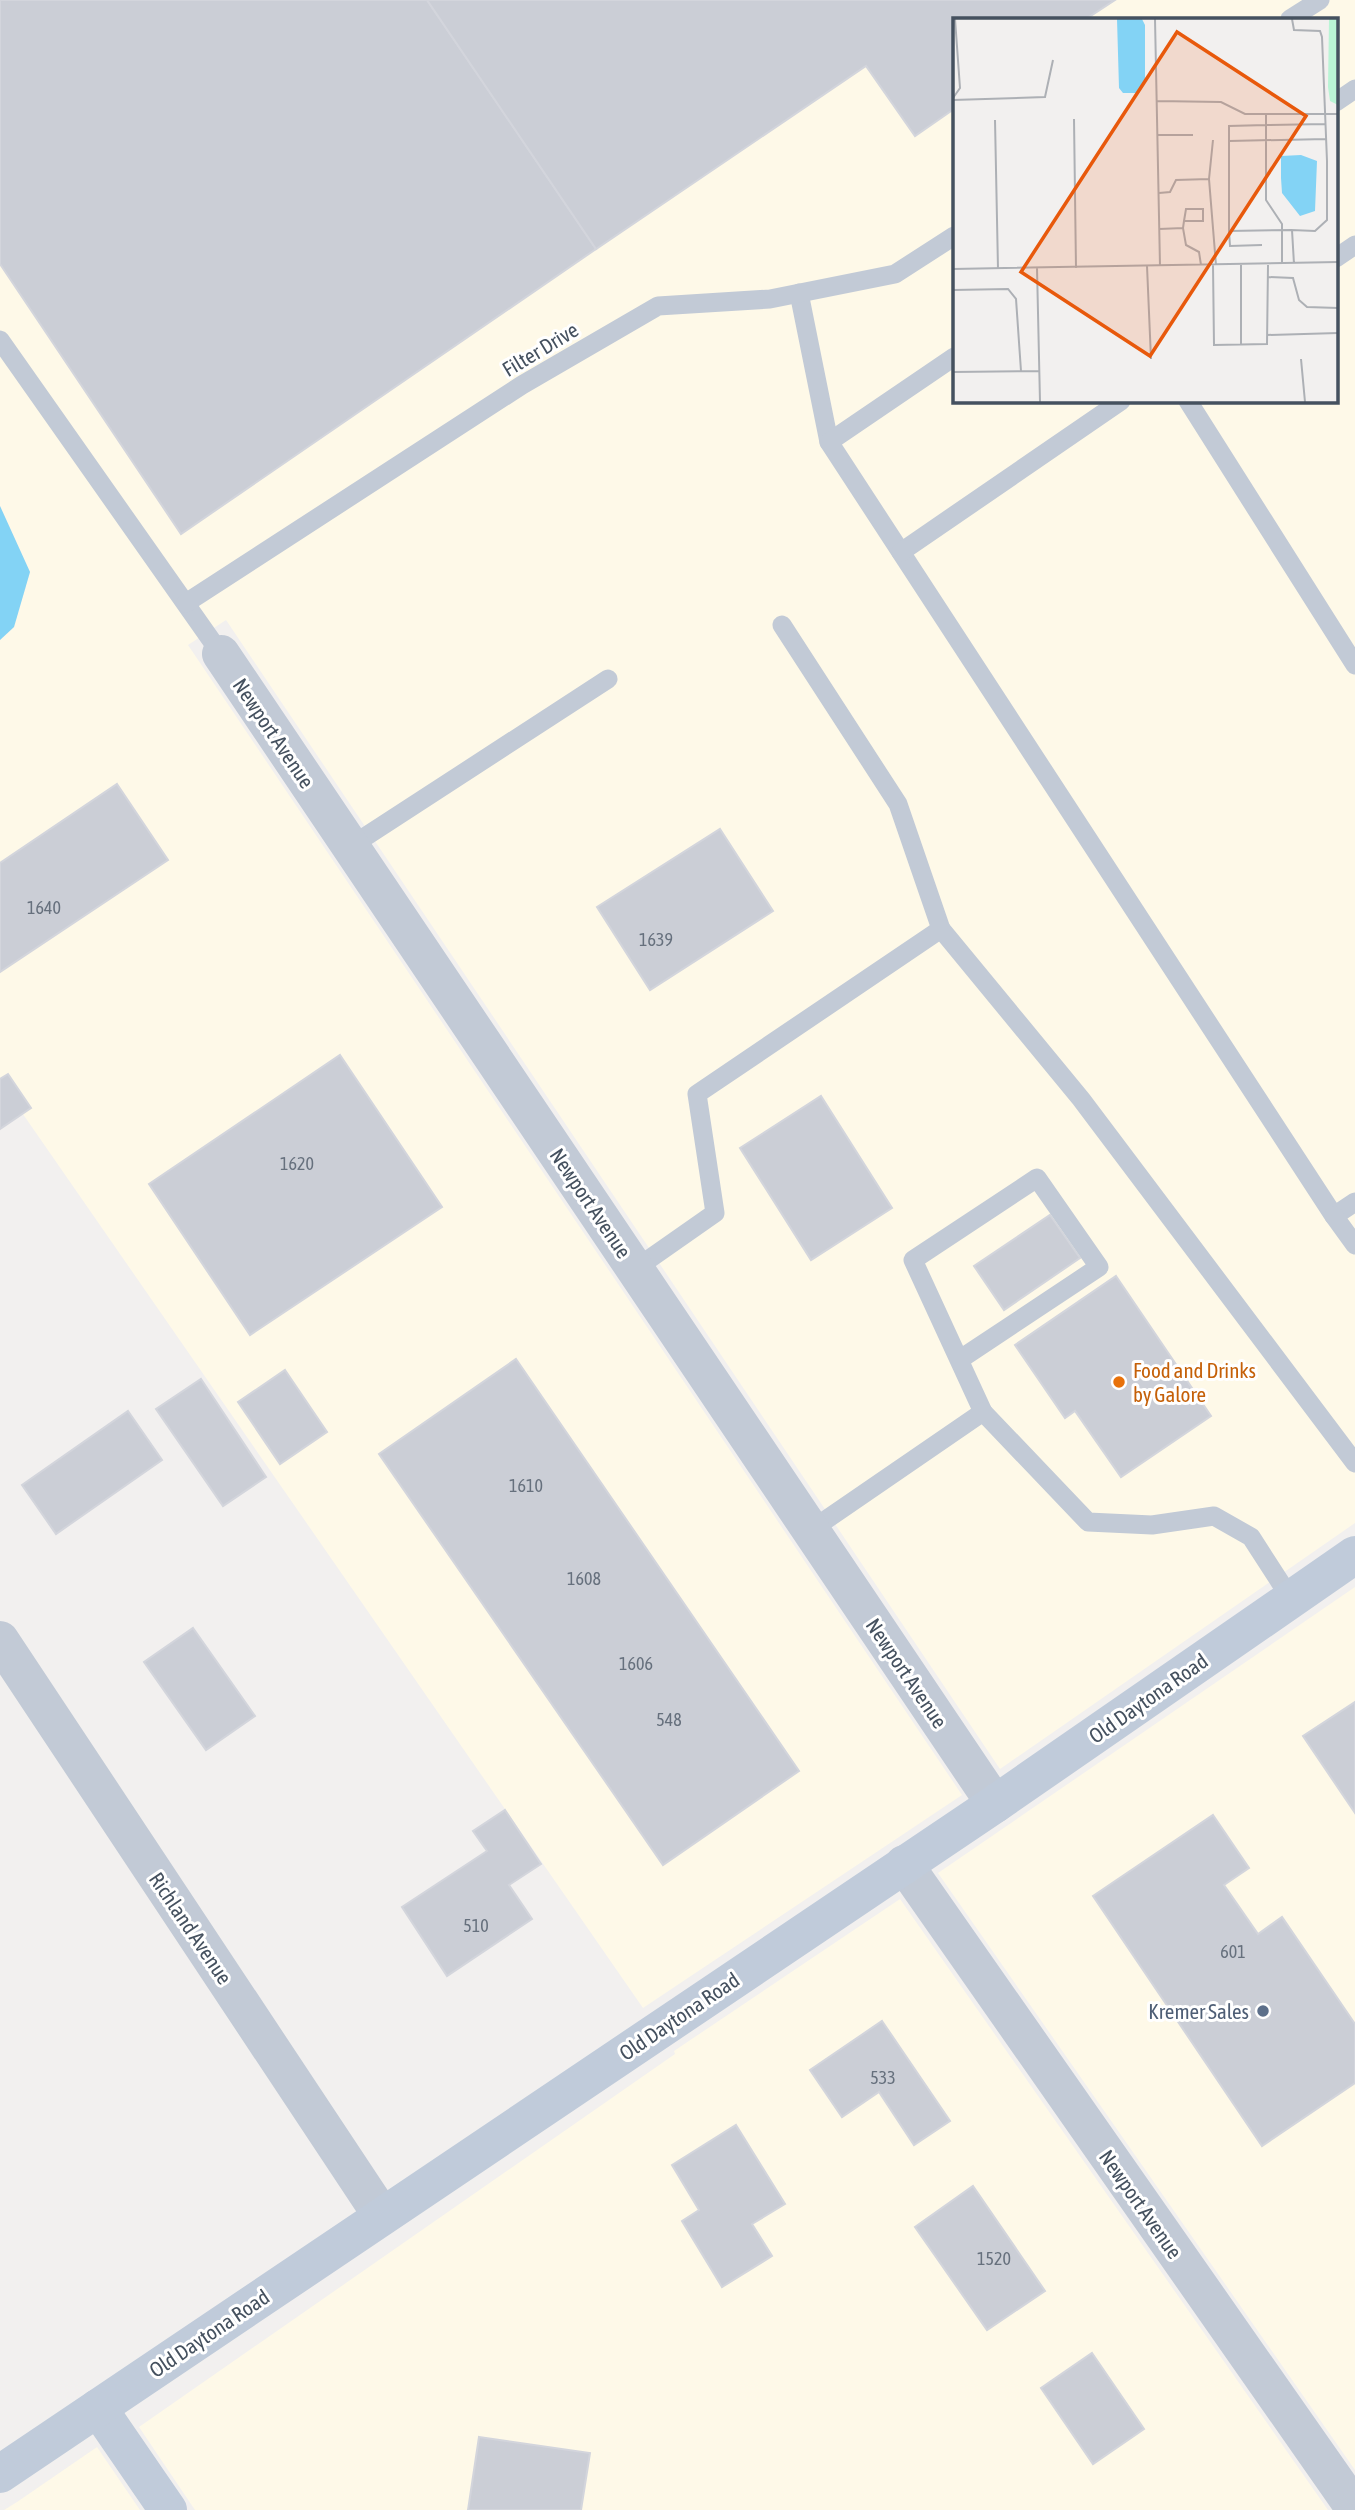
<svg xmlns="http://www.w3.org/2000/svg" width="1355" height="2510" font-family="'Asap Condensed',sans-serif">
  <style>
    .commercial { fill: #fef9e8; fill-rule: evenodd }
    .water { fill: #83d3f5 }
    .building { fill: #cbced6; stroke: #d3d5dc; stroke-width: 2 }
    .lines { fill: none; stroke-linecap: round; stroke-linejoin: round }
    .lane { stroke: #c2cad6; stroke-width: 19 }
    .street { stroke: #c2cad6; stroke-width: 38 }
    .secondary { stroke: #c0cbda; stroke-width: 38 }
    .food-dot { fill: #e8710a; stroke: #fff; stroke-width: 2.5 }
    .service-dot { fill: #5c6f8a; stroke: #fff; stroke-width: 2.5 }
    .labels { text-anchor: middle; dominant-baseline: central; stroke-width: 6; stroke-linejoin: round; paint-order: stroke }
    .number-label { font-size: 18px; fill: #66707d }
    .street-label { font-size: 21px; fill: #45515f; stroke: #fff }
    .food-label { font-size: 21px; fill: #c56008; stroke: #fff; text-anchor: start }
    .service-label { font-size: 21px; fill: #4e5e75; stroke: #fff; text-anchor: end }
    .inset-road { fill: none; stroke: #adb0b5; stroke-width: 2 }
    .view { fill: #e8590c; fill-opacity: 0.15; stroke: #e8590c; stroke-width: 3.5 }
    .inset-edge { fill: none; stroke: #45515f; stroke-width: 3.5 }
  </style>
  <rect width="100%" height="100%" fill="#f2f0ef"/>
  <g class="commercial">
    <path d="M 0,0 L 1355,0 L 1355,1523 L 1000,1769 L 226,620 L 188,645 L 962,1795 L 643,2008 L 0,1081 L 0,640 L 14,627 L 30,572 L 0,506 ZM 954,19 L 1336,19 L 1336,401 L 954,401 Z"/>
    <polygon points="1355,1587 1355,2470 938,1873"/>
    <polygon points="900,1899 1328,2510 195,2510 139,2427 675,2054 674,2051"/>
    <polygon points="97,2447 140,2510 4,2510 17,2502"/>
  </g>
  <polygon class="water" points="0,506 30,572 14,627 0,640"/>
  <g class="building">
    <polygon points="0,0 427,0 596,249 181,534 0,264"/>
    <polygon points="427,0 1115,0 1086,19 954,19 954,109 915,136 866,66 596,249"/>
    <polygon points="117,784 168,860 0,972 0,863"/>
    <polygon points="720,829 773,911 650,990 597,907"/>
    <polygon points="340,1055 442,1207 250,1335 149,1184"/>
    <polygon points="8,1074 31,1108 0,1129 0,1079"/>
    <polygon points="821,1096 892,1208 811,1260 740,1148"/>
    <polygon points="1050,1215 1080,1258 1004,1310 974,1266"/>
    <polygon points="1116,1276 1211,1416 1121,1477 1075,1411 1065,1418 1015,1345"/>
    <polygon points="516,1359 799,1771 663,1865 379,1454"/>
    <polygon points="285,1370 327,1432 280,1464 238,1402"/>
    <polygon points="201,1379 266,1477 223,1506 156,1409"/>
    <polygon points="128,1411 162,1460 56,1534 22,1485"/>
    <polygon points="193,1628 255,1716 206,1750 144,1662"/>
    <polygon points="1355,1702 1355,1813 1303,1736"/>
    <polygon points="505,1810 541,1864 509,1885 532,1919 447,1976 402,1907 487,1851 473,1831"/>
    <polygon points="1213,1815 1249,1868 1224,1885 1258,1934 1282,1917 1355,2024 1355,2083 1262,2146 1093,1896"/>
    <polygon points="882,2021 950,2121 914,2145 879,2092 842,2117 810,2070"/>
    <polygon points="736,2125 785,2204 752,2224 772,2256 722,2287 682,2221 699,2210 672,2165"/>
    <polygon points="973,2186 1045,2291 987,2330 915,2227"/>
    <polygon points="1092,2353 1144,2429 1093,2464 1041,2388"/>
    <polygon points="479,2437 590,2453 581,2510 468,2510"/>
  </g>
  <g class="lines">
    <g class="lane">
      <polyline points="1290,19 1320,0"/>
      <polyline points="1336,102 1355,89"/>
      <polyline points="1336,258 1355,245"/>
      <polyline points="799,293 829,442"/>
      <polyline points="0,340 221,654"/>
      <polyline points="954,357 829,442 1334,1216 1355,1202"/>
      <polyline points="1188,401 1355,665"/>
      <polyline points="901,552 1121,401"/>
      <polyline points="186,603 522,385 658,306 770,299 895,274 954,236"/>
      <polyline points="782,625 898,804 941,929"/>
      <polyline points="351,846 608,679"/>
      <polyline points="1334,1216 1355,1245"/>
      <polyline points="635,1269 715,1213 697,1094 941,929 1081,1099 1355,1463"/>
      <polyline points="959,1360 1099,1267 1037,1178 913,1260 983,1412"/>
      <polyline points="811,1530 983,1412 1088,1522 1152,1525 1214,1516 1251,1537 1291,1599"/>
    </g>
    <g class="street">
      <polyline points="221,654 995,1804"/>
      <polyline points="0,1640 382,2216"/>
      <polyline points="904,1864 1355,2509"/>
    </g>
    <g class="secondary">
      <polyline points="98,2408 168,2510"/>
      <polyline points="0,2474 995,1804 1355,1555"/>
    </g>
  </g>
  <circle class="food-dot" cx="1119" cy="1382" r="7"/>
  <circle class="service-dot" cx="1263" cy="2011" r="7"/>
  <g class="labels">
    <g class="number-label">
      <text x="44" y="907">1640</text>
      <text x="656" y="939">1639</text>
      <text x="297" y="1163">1620</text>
      <text x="526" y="1485">1610</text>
      <text x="584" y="1578">1608</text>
      <text x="636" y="1663">1606</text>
      <text x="669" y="1719">548</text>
      <text x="476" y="1925">510</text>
      <text x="1233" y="1951">601</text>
      <text x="883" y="2077">533</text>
      <text x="994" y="2258">1520</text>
    </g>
    <g class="street-label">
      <text transform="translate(540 349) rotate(-31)">Filter Drive</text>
      <text transform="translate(274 733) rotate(56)">Newport Avenue</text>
      <text transform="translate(591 1203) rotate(56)">Newport Avenue</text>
      <text transform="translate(907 1673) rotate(56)">Newport Avenue</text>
      <text transform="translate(1148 1698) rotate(-35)">Old Daytona Road</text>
      <text transform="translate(191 1928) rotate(56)">Richland Avenue</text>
      <text transform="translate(679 2016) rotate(-34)">Old Daytona Road</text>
      <text transform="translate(1141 2204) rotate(55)">Newport Avenue</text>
      <text transform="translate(209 2333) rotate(-34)">Old Daytona Road</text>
    </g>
    <g class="food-label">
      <text x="1133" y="1370">Food and Drinks<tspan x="1133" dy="24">by Galore</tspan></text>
    </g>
    <g class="service-label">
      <text x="1249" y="2011">Kremer Sales</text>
    </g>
  </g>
  <g transform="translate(953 18)">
    <rect width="385" height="385" fill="#f2f0ef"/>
    <path d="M 376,1 L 385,1 L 385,87 L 377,83 L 375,69 Z" fill="#baf4d5"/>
    <path d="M 164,1 L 189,1 L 192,7 L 192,64 L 186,75 L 170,75 L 166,70 ZM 348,137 L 364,143 L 362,193 L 347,198 L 329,175 L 328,160 L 328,138 Z" fill="#83d3f5"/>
    <path class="inset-road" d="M 202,1 L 207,248M 339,1 L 341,12 L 367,13 L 369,19 L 374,143 L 374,202 L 362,213 L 339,212 L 341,246M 0,80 L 7,70 L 2,1M 0,82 L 92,79 L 100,42M 204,83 L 268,84 L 292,96 L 385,96M 313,96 L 313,107 L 276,108 L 276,213 L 339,212M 121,101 L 123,250M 42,102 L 45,251M 205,117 L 240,117M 276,123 L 373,121M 256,161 L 260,122M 206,175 L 217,174 L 223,162 L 256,161 L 263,247M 230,210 L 231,203 L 233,191 L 250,191 L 250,203 L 231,203M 206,211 L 230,210 L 233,227 L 246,234 L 248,247M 276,213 L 277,228 L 309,227M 329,246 L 329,206 L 313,182 L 313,107 L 372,106M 260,247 L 261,327 L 314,326 L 315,247M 194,248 L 198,341M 84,250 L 87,384M 0,251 L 385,244M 315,259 L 340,260 L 346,282 L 354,289 L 385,290M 0,272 L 55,271 L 63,281 L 68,353M 314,317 L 385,315M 288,327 L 288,247M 348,341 L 352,384M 0,354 L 86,353"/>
    <path class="view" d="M 224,14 L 353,98 L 197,338 L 68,254 Z"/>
    <rect width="385" height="385" class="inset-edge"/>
  </g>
</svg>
